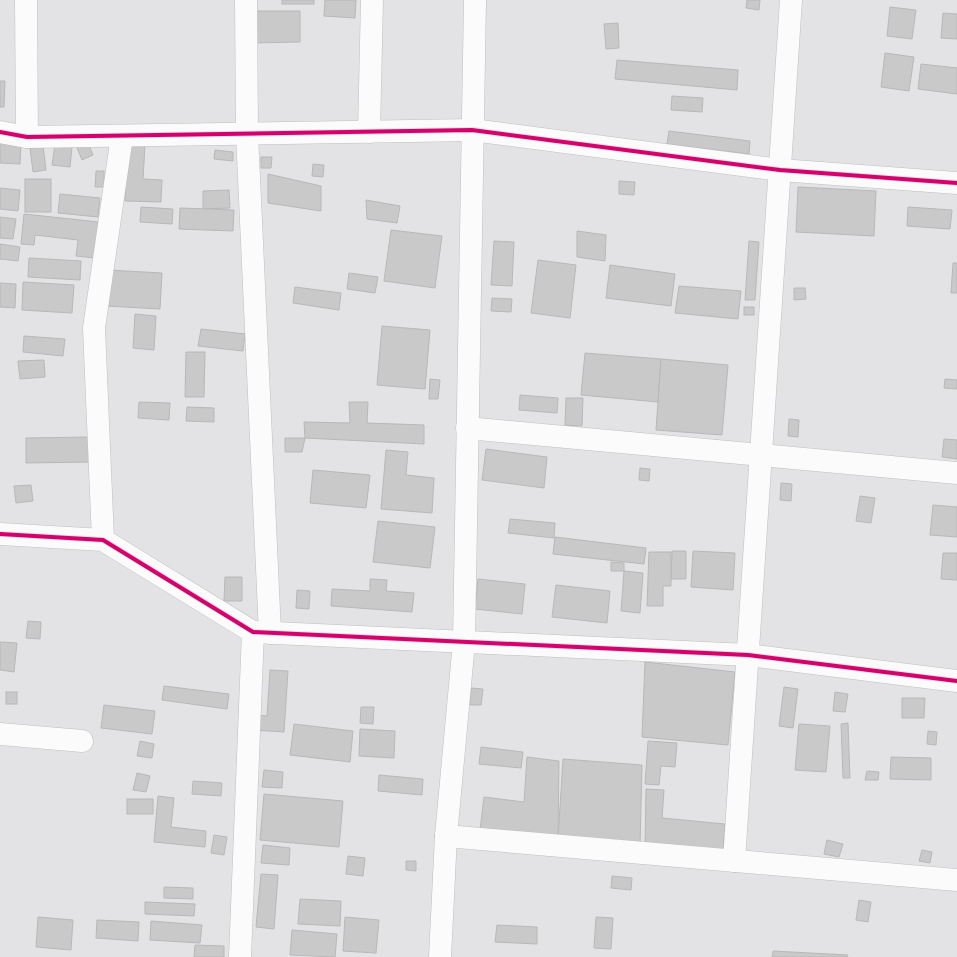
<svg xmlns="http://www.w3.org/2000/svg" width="957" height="957" font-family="Karla,sans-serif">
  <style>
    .building { fill: #c9c9ca; stroke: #b8b8b9 }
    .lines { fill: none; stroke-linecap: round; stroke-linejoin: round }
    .minor-casing { stroke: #bfbfc0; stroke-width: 23 }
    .minor { stroke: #fbfbfb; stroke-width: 22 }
    .cycleway-casing { stroke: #e2e2e7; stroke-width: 6 }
    .cycleway { stroke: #d6006c; stroke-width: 4 }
  </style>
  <rect width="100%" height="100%" fill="#e3e3e6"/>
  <g class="building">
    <rect x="282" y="0" width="32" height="4"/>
    <polygon points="325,0 356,0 355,18 324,16"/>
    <polygon points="747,0 760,0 759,10 746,8"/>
    <polygon points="890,7 916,10 912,39 887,36"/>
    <polygon points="252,11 300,11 300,42 252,43"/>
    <polygon points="943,13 957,14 957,39 941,38"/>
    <polygon points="618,23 619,48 606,49 604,24"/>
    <polygon points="885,53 914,57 909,91 881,87"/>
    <polygon points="617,60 738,70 737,90 615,79"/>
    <polygon points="921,64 957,68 957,94 918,89"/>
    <polygon points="0,81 5,81 4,107 0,107"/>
    <polygon points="672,96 703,98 702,112 671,110"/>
    <polygon points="669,131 750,141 749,154 667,144"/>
    <polygon points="86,138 93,155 82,160 75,143"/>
    <polygon points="0,142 21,143 20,164 0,163"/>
    <polygon points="55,144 72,147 70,167 52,165"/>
    <polygon points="127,144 145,145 143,179 162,180 161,202 125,201"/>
    <polygon points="43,146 46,170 33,172 30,148"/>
    <polygon points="215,150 233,152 233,161 214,159"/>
    <polygon points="261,157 272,157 271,168 261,168"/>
    <polygon points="313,164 324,165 323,177 312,176"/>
    <polygon points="96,171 104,171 104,187 95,187"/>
    <polygon points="268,174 321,186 321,211 268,203"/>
    <rect x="25" y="179" width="26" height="33"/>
    <polygon points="619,181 635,182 634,195 619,194"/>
    <polygon points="798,187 876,191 874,236 796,232"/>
    <polygon points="0,188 20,190 18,211 0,209"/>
    <polygon points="229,190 230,208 203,209 203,191"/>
    <polygon points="60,194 100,198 98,217 58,213"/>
    <polygon points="366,200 400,206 397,223 367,219"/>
    <polygon points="141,207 173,209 172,224 140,222"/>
    <polygon points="908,207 952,210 950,229 907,226"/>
    <polygon points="180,208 234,210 233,231 179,229"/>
    <polygon points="24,214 99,222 95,258 76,256 78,240 35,235 34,245 21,244"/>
    <polygon points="0,217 16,219 13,239 0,238"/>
    <polygon points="391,230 442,236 435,288 384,281"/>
    <polygon points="577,231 606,235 605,261 577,257"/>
    <polygon points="494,241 514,242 512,286 491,285"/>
    <polygon points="749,241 759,242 755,300 745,300"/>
    <polygon points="0,244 20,247 18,261 0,259"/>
    <polygon points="29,258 81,261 80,280 28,277"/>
    <polygon points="538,260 576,265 570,318 531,313"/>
    <polygon points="953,263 957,263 957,293 951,293"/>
    <polygon points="610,265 675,274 671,306 606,298"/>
    <polygon points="108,270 162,273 160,309 106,306"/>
    <polygon points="349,273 378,277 375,293 347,289"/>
    <polygon points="23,282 74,285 72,313 22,310"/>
    <polygon points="0,283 16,284 15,308 0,307"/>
    <polygon points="679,286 741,291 738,319 675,313"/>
    <polygon points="295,287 341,293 339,310 293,303"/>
    <polygon points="794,288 805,288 806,299 794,300"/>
    <polygon points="492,298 512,299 511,312 491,311"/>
    <rect x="744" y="307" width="10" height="8"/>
    <polygon points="135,314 156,316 154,350 133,348"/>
    <polygon points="382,326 430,330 425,389 377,385"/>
    <polygon points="201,329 245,334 243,351 198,346"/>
    <polygon points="24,336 65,339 63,356 23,352"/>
    <polygon points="186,352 205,352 204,397 185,397"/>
    <polygon points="585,353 661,359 658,402 581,395"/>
    <polygon points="661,359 728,365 722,435 656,430"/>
    <polygon points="44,360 45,377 20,379 18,361"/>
    <polygon points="430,379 440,380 438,399 429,399"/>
    <polygon points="945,379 957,380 957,389 944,388"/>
    <polygon points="520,395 558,398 557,413 519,410"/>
    <polygon points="566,398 583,398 582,426 565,425"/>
    <polygon points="139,402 170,403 169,420 138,418"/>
    <polygon points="349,402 368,402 367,423 424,425 424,444 305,438 304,422 350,423"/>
    <polygon points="187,407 214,408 214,422 186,421"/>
    <polygon points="789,419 799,420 798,437 788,436"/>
    <polygon points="89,437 90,462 26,463 26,438"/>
    <polygon points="285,438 305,438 302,452 285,452"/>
    <polygon points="944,439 957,440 957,459 942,457"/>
    <polygon points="486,449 547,457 544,488 482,480"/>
    <polygon points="386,450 408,452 406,475 434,478 432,513 381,509"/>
    <polygon points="640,468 650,469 649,481 639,480"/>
    <polygon points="313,470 370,475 366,508 310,503"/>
    <polygon points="781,483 792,484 791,501 780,500"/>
    <polygon points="31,485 33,501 16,503 14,486"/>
    <polygon points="860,496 875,498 871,523 856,521"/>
    <polygon points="933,505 957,507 957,537 930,535"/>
    <polygon points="510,519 555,523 554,538 508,533"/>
    <polygon points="378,521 435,527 430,568 373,562"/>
    <polygon points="555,537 646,548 644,564 553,554"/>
    <polygon points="672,551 686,551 686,579 671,579"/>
    <polygon points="693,551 735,553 733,590 691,587"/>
    <polygon points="649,552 671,552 671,586 663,586 663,606 647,606"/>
    <polygon points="943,553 957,553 957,580 941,579"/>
    <polygon points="611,562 624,563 624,571 611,571"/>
    <polygon points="624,571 643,573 640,613 621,611"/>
    <polygon points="225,577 242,577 242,601 224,601"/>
    <polygon points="370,579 387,580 386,591 414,593 412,612 331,606 332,589 370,591"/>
    <polygon points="478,579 525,584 522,614 475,609"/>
    <polygon points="556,585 610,591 607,623 552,617"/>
    <polygon points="297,590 310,591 309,609 296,608"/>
    <polygon points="28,621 41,622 40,639 26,638"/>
    <polygon points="0,642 17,643 14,672 0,670"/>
    <polygon points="645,662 735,672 728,745 642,737"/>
    <polygon points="270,670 288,671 284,732 253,730 254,715 267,716"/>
    <polygon points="164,686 229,694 227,709 162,700"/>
    <polygon points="784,687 798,689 793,728 779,726"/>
    <polygon points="471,688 483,689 481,705 470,705"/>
    <rect x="6" y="692" width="11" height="12"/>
    <polygon points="835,692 848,694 845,712 833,711"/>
    <polygon points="902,698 925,698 924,718 902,718"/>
    <polygon points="104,705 155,711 152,734 101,728"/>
    <polygon points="361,707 374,707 373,724 360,723"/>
    <polygon points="848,723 850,778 843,778 841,724"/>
    <polygon points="294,724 353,731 350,762 290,755"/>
    <polygon points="799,724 830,726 826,772 795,770"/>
    <polygon points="360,729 395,731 394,758 359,756"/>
    <polygon points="928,731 937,732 936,745 927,744"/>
    <polygon points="140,741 154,744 152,758 137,756"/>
    <polygon points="648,741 677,743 675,767 661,766 659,785 645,784"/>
    <polygon points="481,747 523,752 521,768 479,764"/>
    <polygon points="527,757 559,761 558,839 480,830 484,797 524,802"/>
    <polygon points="891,757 931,758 931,780 890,779"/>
    <polygon points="563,759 642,765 640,847 558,839"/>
    <polygon points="264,770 283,772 282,788 262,787"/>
    <polygon points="867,771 879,772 878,780 865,780"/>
    <polygon points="137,773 150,776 146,792 133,790"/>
    <polygon points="379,775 423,779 422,795 378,791"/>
    <polygon points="193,781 222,783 221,796 192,794"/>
    <polygon points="646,789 664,790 662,818 725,824 723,853 645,846"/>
    <polygon points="264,794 343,801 339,847 260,840"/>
    <polygon points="158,796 174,798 171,827 206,831 205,847 154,842"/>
    <rect x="127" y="799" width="26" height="15"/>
    <polygon points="214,835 227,837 224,855 211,853"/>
    <polygon points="827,840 843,844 839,857 824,854"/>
    <polygon points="263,845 290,848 289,865 261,863"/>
    <polygon points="922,850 932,852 930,863 919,861"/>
    <polygon points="348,856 365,858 363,876 346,874"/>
    <polygon points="406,861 416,861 416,871 406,870"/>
    <polygon points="261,874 278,875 274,929 256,927"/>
    <polygon points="612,876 632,878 631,890 611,888"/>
    <polygon points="164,887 193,888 193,899 164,898"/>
    <polygon points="300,899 341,901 340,926 298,924"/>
    <polygon points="859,900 871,902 868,922 856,920"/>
    <polygon points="145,902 195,904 194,916 145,914"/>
    <polygon points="38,917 73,920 71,950 36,947"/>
    <polygon points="345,917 379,920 376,953 343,951"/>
    <polygon points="596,917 613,918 611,949 594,948"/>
    <polygon points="97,920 139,922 138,941 96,938"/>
    <polygon points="151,921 202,925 200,943 150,940"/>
    <polygon points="497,925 537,927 537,944 495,942"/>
    <polygon points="292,930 337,934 335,957 290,955"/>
    <polygon points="195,945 224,946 224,957 194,957"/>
    <polygon points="773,951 848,955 847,957 772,957"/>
  </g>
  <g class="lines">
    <defs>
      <g id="minor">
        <polyline points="26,0 27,137"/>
        <polyline points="246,0 247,134 270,633"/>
        <polyline points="0,132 27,137 472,130 780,170 957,183"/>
        <polyline points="369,132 372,0"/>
        <polyline points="467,428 957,473"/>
        <polyline points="0,534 103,540 253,632 748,655 957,681"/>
        <polyline points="103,540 94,328 122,136"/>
        <polyline points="0,734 82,741"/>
        <polyline points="446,836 957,880"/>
        <polyline points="734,861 791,0"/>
        <polyline points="240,957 253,632"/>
        <polyline points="440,957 446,836 464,642 475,0"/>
      </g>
    </defs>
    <use href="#minor" class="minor-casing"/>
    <use href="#minor" class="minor"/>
    <defs>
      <g id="cycleway">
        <polyline points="0,132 27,137 472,130 780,170 957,183"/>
        <polyline points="0,534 103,540 253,632 748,655 957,681"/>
      </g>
    </defs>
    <use href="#cycleway" class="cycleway-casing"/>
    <use href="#cycleway" class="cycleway"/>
  </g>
</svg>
